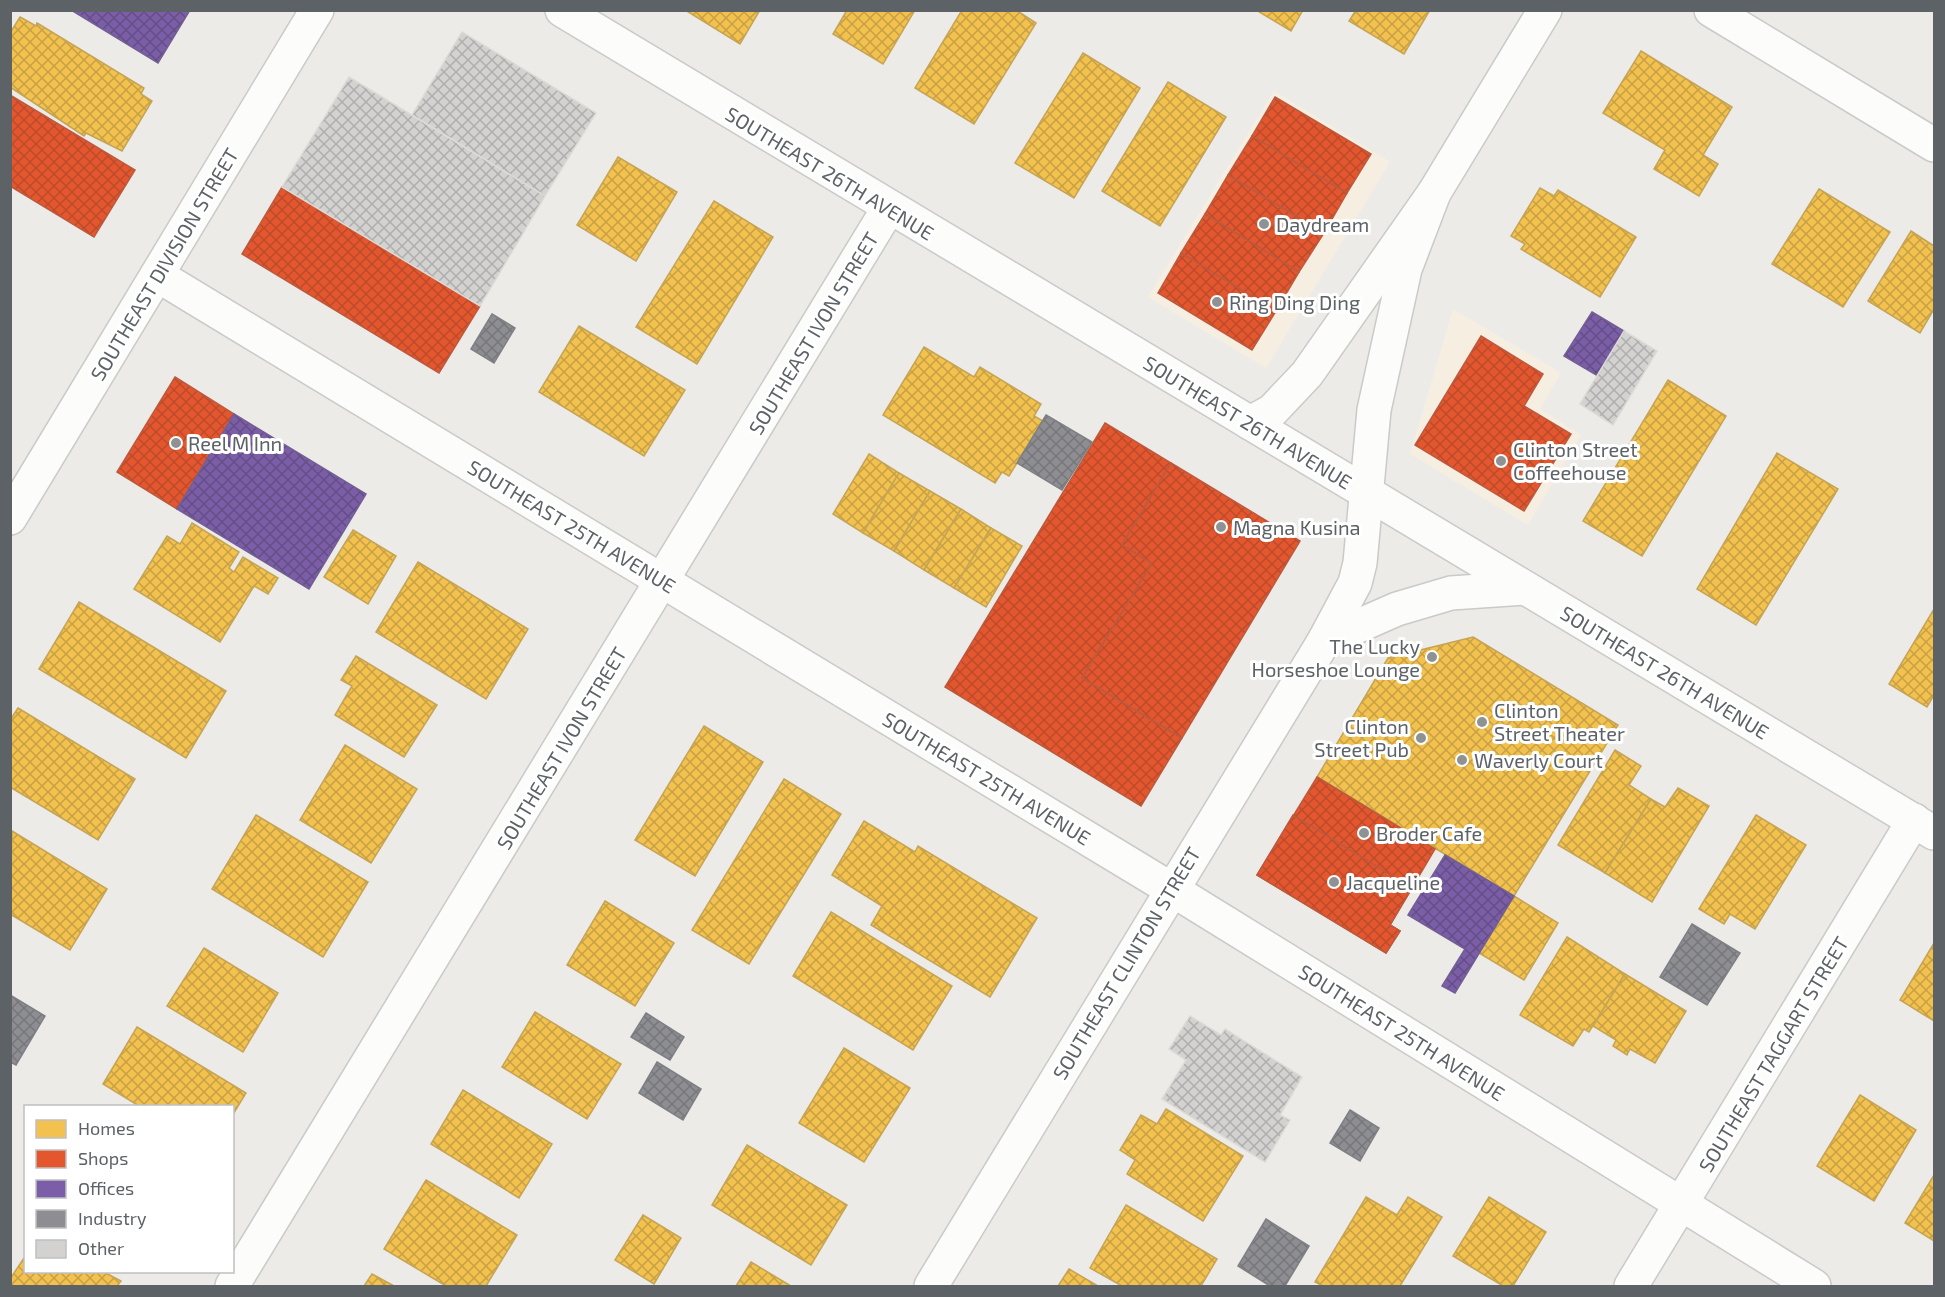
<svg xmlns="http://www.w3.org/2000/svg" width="1945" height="1297" font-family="'Exo 2',sans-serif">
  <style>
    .commercial { fill: #f6efe1 }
    .homes { fill: url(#homes-cross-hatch); stroke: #c5a455; stroke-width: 1.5 }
    .shops { fill: url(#shops-cross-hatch); stroke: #bc5a3f; stroke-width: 1.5 }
    .offices { fill: url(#offices-cross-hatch); stroke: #725f94; stroke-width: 1.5 }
    .industry { fill: url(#industry-cross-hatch); stroke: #7f8085; stroke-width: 1.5 }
    .building { fill: url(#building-cross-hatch); stroke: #dcdad6; stroke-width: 1.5 }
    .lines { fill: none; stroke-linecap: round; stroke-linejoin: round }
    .street-casing { stroke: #c9cac9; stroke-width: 36 }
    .secondary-casing { stroke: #c9cac9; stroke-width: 36 }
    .street { stroke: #fcfcfb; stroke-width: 33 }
    .secondary { stroke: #fcfcfb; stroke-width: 33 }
    .poi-dot { fill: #8f9293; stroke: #fff; stroke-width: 2 }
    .labels { text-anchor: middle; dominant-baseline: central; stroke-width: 6; stroke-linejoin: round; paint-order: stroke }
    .street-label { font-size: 20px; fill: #5d6266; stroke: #fff }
    .poi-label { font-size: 20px; fill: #5d6266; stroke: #fff; text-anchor: start }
  </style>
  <defs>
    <pattern id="homes-cross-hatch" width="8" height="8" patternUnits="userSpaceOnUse" patternTransform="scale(1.5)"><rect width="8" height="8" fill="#f2c14e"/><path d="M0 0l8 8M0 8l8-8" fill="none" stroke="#c7a045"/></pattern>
    <pattern id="shops-cross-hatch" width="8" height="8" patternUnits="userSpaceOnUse" patternTransform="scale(1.5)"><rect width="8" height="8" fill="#e4572e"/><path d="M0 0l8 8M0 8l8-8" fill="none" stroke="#bc4b2b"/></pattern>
    <pattern id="offices-cross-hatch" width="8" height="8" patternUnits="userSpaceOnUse" patternTransform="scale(1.5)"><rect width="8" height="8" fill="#7b5ea7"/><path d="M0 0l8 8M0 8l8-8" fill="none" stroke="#634e85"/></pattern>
    <pattern id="industry-cross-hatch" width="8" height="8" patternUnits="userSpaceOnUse" patternTransform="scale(1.5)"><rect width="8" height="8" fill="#8d8d92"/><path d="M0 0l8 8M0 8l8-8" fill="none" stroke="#76777b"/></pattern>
    <pattern id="building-cross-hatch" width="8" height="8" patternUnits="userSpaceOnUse" patternTransform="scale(1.5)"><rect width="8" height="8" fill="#d3d2d0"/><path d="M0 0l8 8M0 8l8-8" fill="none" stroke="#aeaead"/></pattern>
  </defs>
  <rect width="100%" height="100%" fill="#edebe7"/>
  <g class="commercial">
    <polygon points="1274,91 1390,162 1266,368 1148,297"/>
    <polygon points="1453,309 1561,373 1540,409 1581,435 1528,525 1410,454"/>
  </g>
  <g class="homes">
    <polygon points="685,10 760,10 740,44"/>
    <polygon points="847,10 915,10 883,64 833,34"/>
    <polygon points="962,10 1016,10 1036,23 974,124 915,88"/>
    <polygon points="1256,10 1303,10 1291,31"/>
    <polygon points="1356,10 1430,10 1404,54 1349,21"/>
    <polygon points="20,17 36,26 37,23 144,88 141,94 152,101 122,151 86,133 84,136 10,87 10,33"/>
    <polygon points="1641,51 1732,107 1703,155 1718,164 1699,196 1654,169 1665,150 1603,113"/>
    <polygon points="1083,53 1140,88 1074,198 1015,163"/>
    <polygon points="1168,82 1226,117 1160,226 1102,191"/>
    <polygon points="618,157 677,192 636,261 577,225"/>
    <polygon points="1540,188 1554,196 1558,190 1636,237 1600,297 1521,249 1525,244 1511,236"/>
    <polygon points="1819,189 1890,232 1843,307 1772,264"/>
    <polygon points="714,201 773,237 697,364 636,327"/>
    <polygon points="1911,231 1934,246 1934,309 1920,333 1868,301"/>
    <polygon points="579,326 685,390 644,456 539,392"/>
    <polygon points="924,347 974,377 980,367 1041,404 1034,416 1043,421 1009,476 1002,472 995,483 883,415"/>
    <polygon points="1668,380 1726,416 1642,556 1583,521"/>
    <polygon points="1777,453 1838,489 1756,625 1697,589"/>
    <polygon points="869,454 899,473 863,533 833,514"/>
    <polygon points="899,473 930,491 894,551 863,533"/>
    <polygon points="930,491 961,509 924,570 894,551"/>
    <polygon points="961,509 991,528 954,588 924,570"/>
    <polygon points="192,523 239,552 229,568 234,572 243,557 278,578 268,594 254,586 220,642 134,589 167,536 180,544"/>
    <polygon points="991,528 1022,546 986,607 954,588"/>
    <polygon points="353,530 396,556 368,604 324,577"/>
    <polygon points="418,562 528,629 486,699 376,632"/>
    <polygon points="79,602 226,691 186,758 39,669"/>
    <polygon points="1934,609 1934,695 1927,707 1889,684"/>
    <polygon points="1473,637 1618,725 1514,896 1317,777 1388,658"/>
    <polygon points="356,656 437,705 404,757 335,715 352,686 341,680"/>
    <polygon points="18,708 135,779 98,840 10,787 10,720"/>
    <polygon points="704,726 763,762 695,876 635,840"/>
    <polygon points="345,745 417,789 371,863 300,820"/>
    <polygon points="1615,750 1641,766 1629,785 1651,799 1605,873 1558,845"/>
    <polygon points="784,779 841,814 749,964 692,930"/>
    <polygon points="1678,788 1709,806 1652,902 1605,873 1651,799 1665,807"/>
    <polygon points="256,815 368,882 323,957 212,889"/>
    <polygon points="1756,815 1806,845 1755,929 1730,914 1724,924 1699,909"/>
    <polygon points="864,821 915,852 918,846 1037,918 990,997 871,925 882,906 832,875"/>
    <polygon points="12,831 107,889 70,950 10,914"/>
    <polygon points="1514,896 1558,923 1524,980 1479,953"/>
    <polygon points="605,901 674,943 635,1006 567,965"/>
    <polygon points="831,912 952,986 913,1050 793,976"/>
    <polygon points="1567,937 1625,974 1589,1032 1584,1029 1573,1046 1520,1015"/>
    <polygon points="1934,943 1934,1021 1900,1000"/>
    <polygon points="204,948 278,993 243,1052 167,1006"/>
    <polygon points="1625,974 1686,1011 1655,1063 1630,1049 1627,1055 1613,1046 1616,1040 1593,1026"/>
    <polygon points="535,1012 621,1064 587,1119 502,1067"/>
    <polygon points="137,1027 246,1093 232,1116 232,1106 139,1106 103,1084"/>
    <polygon points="844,1048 910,1088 864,1162 799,1123"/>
    <polygon points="463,1090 552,1144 519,1198 431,1144"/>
    <polygon points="1860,1095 1916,1130 1874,1201 1817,1166"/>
    <polygon points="1166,1109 1243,1156 1203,1221 1127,1174 1135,1160 1120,1150 1141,1115 1157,1124"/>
    <polygon points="747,1145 847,1205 811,1265 712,1205"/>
    <polygon points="1934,1175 1934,1241 1905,1223"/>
    <polygon points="426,1180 517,1235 486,1286 446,1286 384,1249"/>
    <polygon points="1366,1197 1397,1215 1408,1197 1442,1217 1400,1286 1323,1286 1315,1282"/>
    <polygon points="1489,1197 1546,1232 1513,1286 1503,1286 1453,1256"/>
    <polygon points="1126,1205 1217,1259 1201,1286 1122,1286 1090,1268"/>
    <polygon points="643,1215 681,1238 654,1284 615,1260"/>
    <polygon points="26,1255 26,1272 104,1272 121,1281 117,1286 11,1286 10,1279"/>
    <polygon points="751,1262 791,1286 736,1286"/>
    <polygon points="1069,1269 1098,1286 1058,1286"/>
    <polygon points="372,1274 394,1286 364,1286"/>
  </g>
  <g class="shops">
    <polygon points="10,95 135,170 94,237 10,186"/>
    <polygon points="1275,97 1371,154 1347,193 1252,136"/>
    <polygon points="1252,136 1347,193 1324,233 1228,175"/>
    <polygon points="1228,175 1324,233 1299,272 1205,214"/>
    <polygon points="282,187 480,306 439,373 242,254"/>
    <polygon points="1205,214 1299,272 1276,311 1181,253"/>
    <polygon points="1181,253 1276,311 1252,350 1158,293"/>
    <polygon points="1481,336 1543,374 1524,406 1571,434 1524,511 1415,445"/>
    <polygon points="175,377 234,414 177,509 117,472"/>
    <polygon points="1105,423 1171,463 1122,545 1152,563 1082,678 1182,738 1141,806 945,687"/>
    <polygon points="1171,463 1300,541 1182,738 1082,678 1152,563 1122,545"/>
    <polygon points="1317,777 1435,849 1390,925 1400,931 1386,953 1257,875"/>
    <polygon points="1293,815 1412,888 1390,925 1400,931 1386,953 1257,875"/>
  </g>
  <g class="offices">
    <polygon points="71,10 190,10 158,63"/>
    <polygon points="1592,312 1624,331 1598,376 1564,356"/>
    <polygon points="234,414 366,494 309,589 177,509"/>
    <polygon points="1445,855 1514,896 1455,993 1442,986 1465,949 1408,915"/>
  </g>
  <g class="industry">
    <polygon points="492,314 515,328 494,363 471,349"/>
    <polygon points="1046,415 1092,442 1062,490 1017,463"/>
    <polygon points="1692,924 1740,953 1707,1005 1660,977"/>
    <polygon points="10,995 45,1016 16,1065 10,1062"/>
    <polygon points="646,1013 684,1037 670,1060 631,1037"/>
    <polygon points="657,1062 701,1089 683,1120 639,1093"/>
    <polygon points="1350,1110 1379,1128 1360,1161 1330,1143"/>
    <polygon points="1266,1219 1309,1246 1285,1286 1270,1286 1238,1266"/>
  </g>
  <g class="building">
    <polygon points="462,32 596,113 545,196 412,115"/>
    <polygon points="349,77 545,196 480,306 282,187"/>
    <polygon points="1624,331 1657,351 1613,425 1580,404"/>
    <polygon points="1190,1016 1221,1035 1225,1029 1302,1077 1280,1115 1290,1120 1265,1162 1162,1099 1186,1060 1169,1049"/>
  </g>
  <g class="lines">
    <defs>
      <g id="street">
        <polyline points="1711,10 1934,145"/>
        <polyline points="157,275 1171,889 1814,1286"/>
        <polyline points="1250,423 1272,411 1307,374 1434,193 1545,10"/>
        <polyline points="1324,641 1397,609 1451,593 1525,588"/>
        <polyline points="232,1286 888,209"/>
        <polyline points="931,1286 1324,641 1355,583 1360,563 1374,410 1405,269 1434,193"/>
        <polyline points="1631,1286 1914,820"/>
      </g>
      <g id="secondary">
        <polyline points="562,10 1934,833"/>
        <polyline points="10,518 317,10"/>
      </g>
    </defs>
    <use href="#street" class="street-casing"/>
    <use href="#secondary" class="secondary-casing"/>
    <use href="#street" class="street"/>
    <use href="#secondary" class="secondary"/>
  </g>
  <g class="poi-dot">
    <circle cx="1264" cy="224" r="6"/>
    <circle cx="1217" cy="302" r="6"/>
    <circle cx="176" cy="443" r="6"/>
    <circle cx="1501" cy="461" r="6"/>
    <circle cx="1221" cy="527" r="6"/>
    <circle cx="1432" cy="657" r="6"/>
    <circle cx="1482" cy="722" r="6"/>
    <circle cx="1421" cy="738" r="6"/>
    <circle cx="1462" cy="760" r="6"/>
    <circle cx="1364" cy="833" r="6"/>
    <circle cx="1334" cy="882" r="6"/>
  </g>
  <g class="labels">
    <g class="street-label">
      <text transform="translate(830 173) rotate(31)">SOUTHEAST 26TH AVENUE</text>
      <text transform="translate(164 264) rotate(-59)">SOUTHEAST DIVISION STREET</text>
      <text transform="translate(813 333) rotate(-59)">SOUTHEAST IVON STREET</text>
      <text transform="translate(1248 422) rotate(31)">SOUTHEAST 26TH AVENUE</text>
      <text transform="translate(572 526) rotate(31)">SOUTHEAST 25TH AVENUE</text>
      <text transform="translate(1665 672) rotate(31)">SOUTHEAST 26TH AVENUE</text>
      <text transform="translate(561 748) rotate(-59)">SOUTHEAST IVON STREET</text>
      <text transform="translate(987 778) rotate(31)">SOUTHEAST 25TH AVENUE</text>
      <text transform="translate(1126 963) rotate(-59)">SOUTHEAST CLINTON STREET</text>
      <text transform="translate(1402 1032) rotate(32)">SOUTHEAST 25TH AVENUE</text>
      <text transform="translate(1773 1054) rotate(-59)">SOUTHEAST TAGGART STREET</text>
    </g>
    <g class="poi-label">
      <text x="1276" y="224">Daydream</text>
      <text x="1229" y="302">Ring Ding Ding</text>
      <text x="188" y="443">Reel M Inn</text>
      <text x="1513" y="449">Clinton Street<tspan x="1513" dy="23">Coffeehouse</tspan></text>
      <text x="1233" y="527">Magna Kusina</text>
      <text x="1420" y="646" text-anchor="end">The Lucky<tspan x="1420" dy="23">Horseshoe Lounge</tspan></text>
      <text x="1494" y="710">Clinton<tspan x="1494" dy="23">Street Theater</tspan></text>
      <text x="1409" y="726" text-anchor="end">Clinton<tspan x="1409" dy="23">Street Pub</tspan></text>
      <text x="1474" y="760">Waverly Court</text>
      <text x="1376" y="833">Broder Cafe</text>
      <text x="1346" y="882">Jacqueline</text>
    </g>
  </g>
  <rect width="1945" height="1297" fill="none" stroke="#5d6266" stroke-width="24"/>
  <rect x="24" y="1105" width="210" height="168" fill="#ffffff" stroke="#bec0c2" stroke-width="1.5"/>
  <rect x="36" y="1120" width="30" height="18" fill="#f2c14e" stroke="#bec0c2" stroke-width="1.5"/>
  <text x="78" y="1135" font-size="18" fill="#5d6266">Homes</text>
  <rect x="36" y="1150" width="30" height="18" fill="#e4572e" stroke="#bec0c2" stroke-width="1.5"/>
  <text x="78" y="1165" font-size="18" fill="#5d6266">Shops</text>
  <rect x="36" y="1180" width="30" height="18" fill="#7b5ea7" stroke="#bec0c2" stroke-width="1.5"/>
  <text x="78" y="1195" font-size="18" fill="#5d6266">Offices</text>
  <rect x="36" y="1210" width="30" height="18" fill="#8d8d92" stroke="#bec0c2" stroke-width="1.5"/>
  <text x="78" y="1225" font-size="18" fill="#5d6266">Industry</text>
  <rect x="36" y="1240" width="30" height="18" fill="#d3d2d0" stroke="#bec0c2" stroke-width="1.5"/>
  <text x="78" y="1255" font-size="18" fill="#5d6266">Other</text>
</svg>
